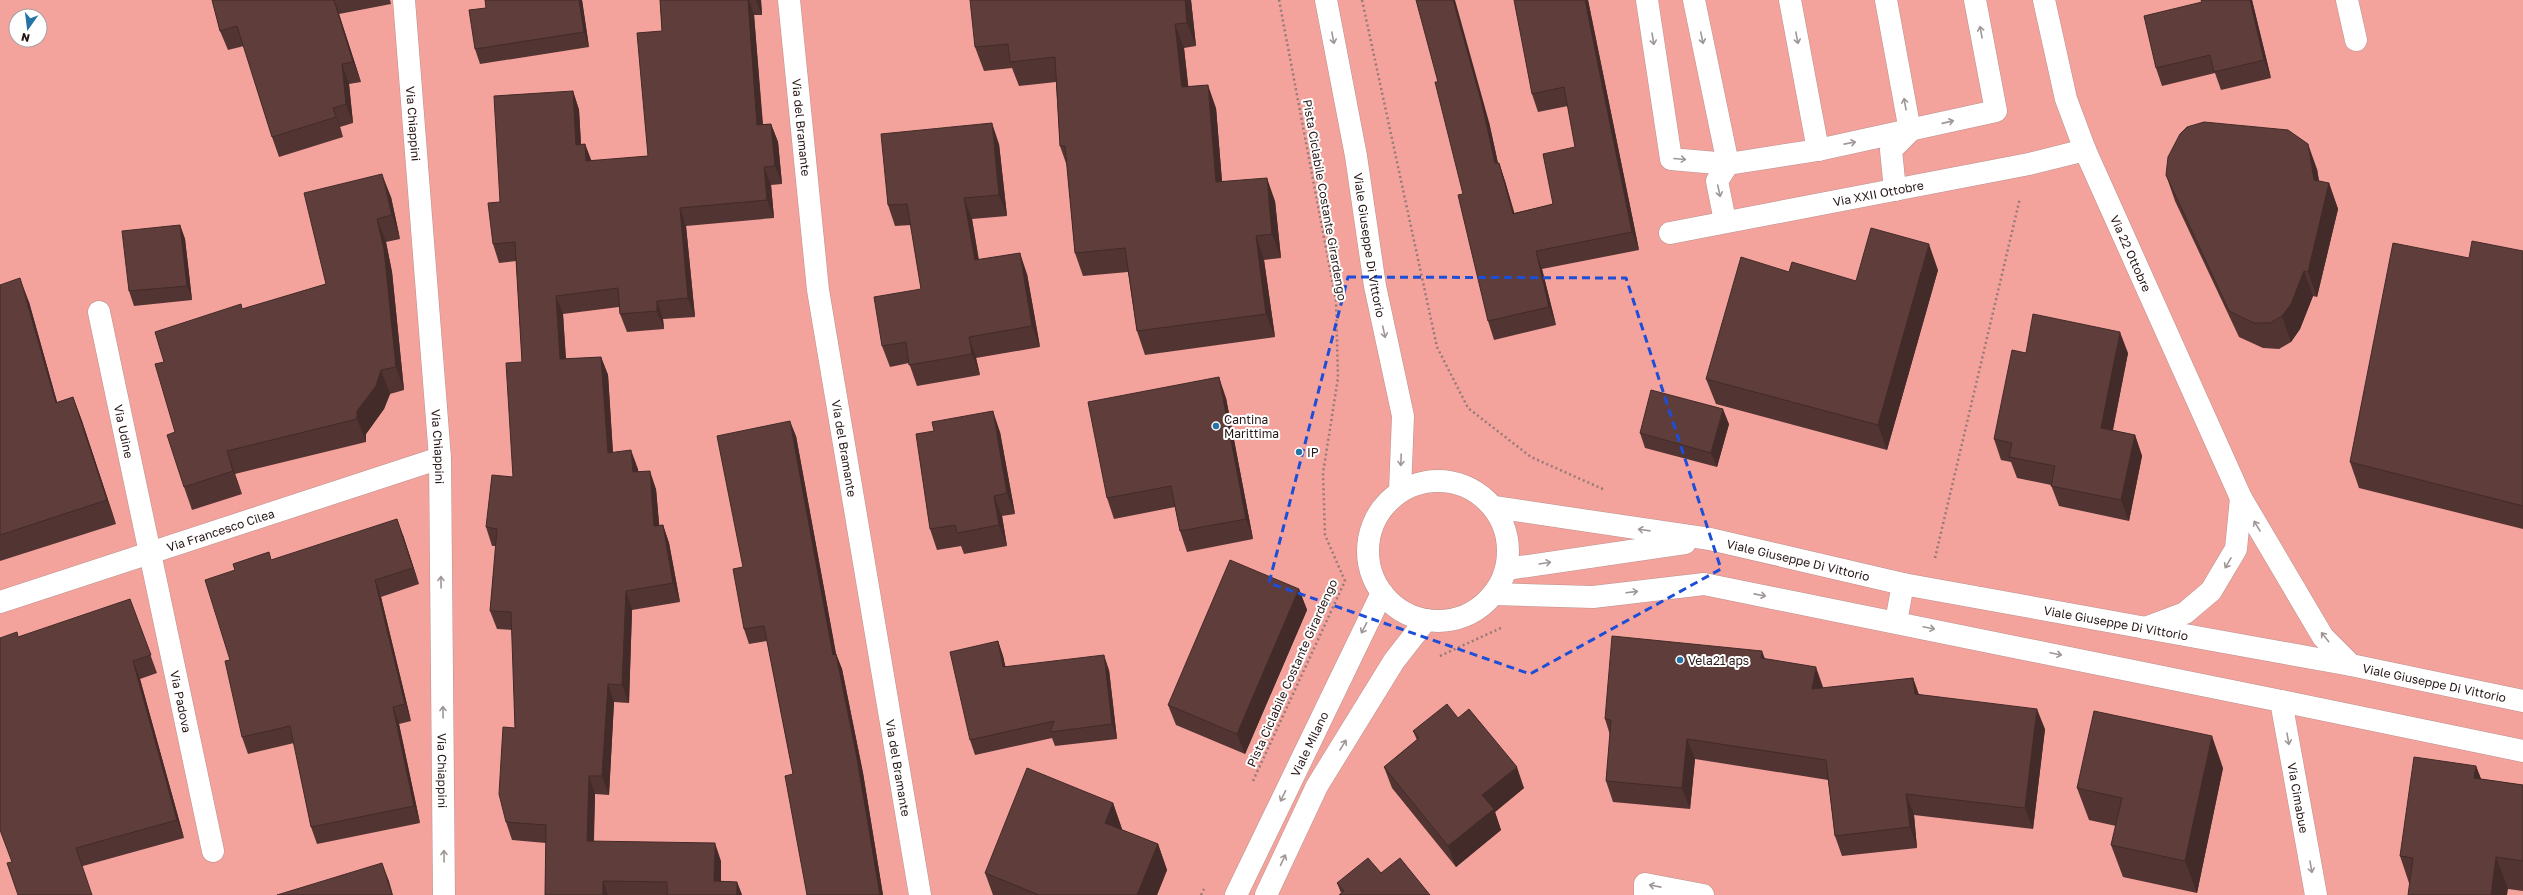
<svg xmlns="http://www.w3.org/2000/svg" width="2523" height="895" font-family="'Golos Text',sans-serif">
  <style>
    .green { fill: #f4a29c; fill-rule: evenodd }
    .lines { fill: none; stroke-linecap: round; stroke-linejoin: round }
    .lane-casing { stroke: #ba928e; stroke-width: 23 }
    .street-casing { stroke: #ba928e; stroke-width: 23 }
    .secondary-casing { stroke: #ba928e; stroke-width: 23 }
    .path { stroke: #947b78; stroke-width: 2.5; stroke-dasharray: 2 3; stroke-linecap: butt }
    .lane { stroke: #fff; stroke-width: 22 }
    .street { stroke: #fff; stroke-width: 22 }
    .secondary { stroke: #fff; stroke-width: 22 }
    .wall { fill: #523432 }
    .shaded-wall { fill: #422b29 }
    .building { fill: #5f3d3a; stroke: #422b29 }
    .oneway { stroke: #9e9796 }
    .marked { fill: none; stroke: #1d4ed8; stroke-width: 3; stroke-dasharray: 8 5; stroke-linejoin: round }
    .poi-dot { fill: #2674a6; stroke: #fff; stroke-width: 1.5 }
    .labels { text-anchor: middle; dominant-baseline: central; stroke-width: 4; stroke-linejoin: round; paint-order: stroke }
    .street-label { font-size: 12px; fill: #271716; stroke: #fff }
    .poi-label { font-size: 12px; fill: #271716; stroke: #fff; text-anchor: start }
  </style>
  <rect width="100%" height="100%" fill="#fcd9d5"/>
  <path class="green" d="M 0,0 L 2523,0 L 2523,895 L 0,895 ZM 16,16 L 40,16 L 40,40 L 16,40 Z"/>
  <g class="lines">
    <defs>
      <g id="lane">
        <polyline points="1647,0 1671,159 1728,164 1818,150 1996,111 1975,0"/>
        <polyline points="1694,0 1728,164 1717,181 1725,221"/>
        <polyline points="1790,0 1818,150"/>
        <polyline points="1886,0 1910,131 1891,150 1895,190"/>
        <polyline points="1896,622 1903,584"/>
        <polyline points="2281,701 2523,751"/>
      </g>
      <g id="street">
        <path id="s1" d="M 404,0 L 440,458 L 444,895"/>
        <path id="s2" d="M 789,0 L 818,290 L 920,895"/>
        <polyline points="2347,0 2356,40"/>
        <path id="s3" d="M 1670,233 L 2029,164 L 2085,150"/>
        <path id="s4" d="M 99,312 L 213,851"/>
        <path id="s5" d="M 1494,594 L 1593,597 L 1704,584 L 2281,701 L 2316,895"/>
        <path id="s6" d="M 0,602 L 440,458"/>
        <polyline points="1645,895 1645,884 1703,895"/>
      </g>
      <g id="secondary">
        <path id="s7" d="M 1326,0 L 1356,156 L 1375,286 L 1403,416 L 1400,491"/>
        <path id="s8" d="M 2044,0 L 2066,99 L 2085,150 L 2241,498 L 2323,637 L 2351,665"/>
        <circle cx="1438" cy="551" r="70"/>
        <path id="s9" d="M 1494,507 L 1710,539 L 1903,584 L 2351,665 L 2523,701"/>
        <polyline points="1507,569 1685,543"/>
        <polyline points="2145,628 2185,613 2211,591 2236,549 2241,498"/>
        <path id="s10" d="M 1236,895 L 1382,593"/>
        <polyline points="1266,895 1317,786 1394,661 1426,620"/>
      </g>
    </defs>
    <use href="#lane" class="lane-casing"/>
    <use href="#street" class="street-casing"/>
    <use href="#secondary" class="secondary-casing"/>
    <g class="path">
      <polyline points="1362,0 1437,347 1468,408 1531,457 1605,490"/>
      <polyline points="1935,558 2020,198"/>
      <polyline points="1440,656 1503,627"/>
      <polyline points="1253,781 1345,581 1325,535 1323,473 1338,378 1336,301 1279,0"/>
      <polyline points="1201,895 1204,889"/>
    </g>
    <use href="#lane" class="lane"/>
    <use href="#street" class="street"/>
    <use href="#secondary" class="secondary"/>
  </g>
  <g class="wall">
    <polygon points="212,0 390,0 391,4 339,14 361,82 349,84 353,123 340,127 343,137 279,157 272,137 244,46 228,50 220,31"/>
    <polygon points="582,0 589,47 480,64 475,49"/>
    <polygon points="660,0 761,0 762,15 754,15 763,124 771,124 778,142 782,184 771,185 774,218 686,226 695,317 663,319 664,329 627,332 620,314 619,307 563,314 566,359 601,357 608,375 613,452 638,469 638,472 656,489 659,525 663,525 669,543 680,602 632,610 629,703 614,702 609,795 595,794 594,841 721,861 721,881 737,882 742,895 545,895 546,843 512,840 506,822 515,728 512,630 497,629 490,611 496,546 492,546 486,527 513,477 522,362 516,261 499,263 493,244 500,202 573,91 579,110 581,144 585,144 591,161 648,156 662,31"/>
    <polygon points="1191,0 1196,46 1184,48 1188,86 1216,108 1222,181 1275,201 1281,258 1264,260 1275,337 1145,355 1137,331 1128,272 1083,276 1075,253 1067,166 1060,146 1056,82 1019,86 1012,68 984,71 975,47"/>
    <polygon points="1588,0 1639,250 1542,269 1556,325 1494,340 1488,321 1463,194 1489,122 1498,163 1499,163 1505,181 1514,213 1553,204 1575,147 1568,106 1538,112 1532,94"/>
    <polygon points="2201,0 2252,0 2271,78 2221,90 2215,73 2162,86 2156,68 2202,2"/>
    <polygon points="999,144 1007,216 972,219 979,260 1027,274 1040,347 976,358 980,375 917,386 909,363 890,367 882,346 921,289 911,225 895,226 888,205"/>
    <polygon points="2317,169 2319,181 2329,183 2338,209 2317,297 2313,296 2300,329 2291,342 2279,349 2263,348 2239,337 2175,201 2166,175"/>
    <polygon points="391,197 400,239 386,242 392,272 404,390 390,394 384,409 366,434 366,442 235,474 242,494 192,510 184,487 164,362 243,309 326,284"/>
    <polygon points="180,225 185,239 192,300 134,306 129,291"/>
    <polygon points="2523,251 2523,529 2359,488 2350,462 2469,258"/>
    <polygon points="1938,270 1887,450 1716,404 1706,379 1789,272 1856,281"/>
    <polygon points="0,285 29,302 57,402 73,397 82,421 116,524 0,561"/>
    <polygon points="2026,353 2128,353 2113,430 2135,435 2142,456 2129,521 2059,506 2051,485 2017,478 2011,462 2001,460 1994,439"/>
    <polygon points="1226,398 1253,539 1187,552 1180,531 1175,507 1114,519 1107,498"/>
    <polygon points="1729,424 1717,467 1645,448 1640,433"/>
    <polygon points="1000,432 1015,514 1002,516 1007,546 964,554 961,546 937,550 930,529"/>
    <polygon points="796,436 836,654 842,669 863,773 883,895 807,895 793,774 767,641 749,644 744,629 743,567"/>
    <polygon points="403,535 419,584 381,597 411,721 399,724 420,823 317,844 311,827 294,743 248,754 242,737 230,660 271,560"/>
    <polygon points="1299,589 1307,610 1245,754 1176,725 1168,705"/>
    <polygon points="130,599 157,673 140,679 184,838 83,866 12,862"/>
    <polygon points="998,641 1003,656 1005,666 1109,670 1117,739 1055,746 1052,738 975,755 970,740"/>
    <polygon points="1765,659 1823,688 1913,678 1919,695 2045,729 2033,829 1914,815 1917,848 1842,856 1835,836 1828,780 1695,759 1690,809 1613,802 1606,781 1610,735 1605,719"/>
    <polygon points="1458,718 1524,788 1495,812 1501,830 1456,867 1392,788 1384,767 1417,740 1413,731"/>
    <polygon points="2476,766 2481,779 2523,785 2523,891 2508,889 2409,883 2400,856"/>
    <polygon points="2223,768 2197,893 2123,877 2111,845 2116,826 2089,820 2077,788"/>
    <polygon points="1113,803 1122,829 1122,830 1158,844 1167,870 1157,895 993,895 985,873"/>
    <polygon points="1381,873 1341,893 1337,883"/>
  </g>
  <g class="shaded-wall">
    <polygon points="334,0 339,14 361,82 353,62"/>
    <polygon points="579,0 582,0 589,47 584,32"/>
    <polygon points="748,0 749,0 754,15 764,143 757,125"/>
    <polygon points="756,0 761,0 762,15"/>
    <polygon points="1185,0 1191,0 1196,46 1187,23"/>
    <polygon points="1453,0 1455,0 1489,122 1502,182 1495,163"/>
    <polygon points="1585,0 1588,0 1639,250 1632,232"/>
    <polygon points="2250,0 2252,0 2271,78 2264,60"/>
    <polygon points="1175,24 1184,48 1191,110 1182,87"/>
    <polygon points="342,64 349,84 353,123 346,104"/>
    <polygon points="1208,85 1216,108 1224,206 1216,182"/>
    <polygon points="573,91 579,110 582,163 576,145"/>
    <polygon points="333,108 340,127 343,137 336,117"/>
    <polygon points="992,123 999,144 1007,216 999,195"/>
    <polygon points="771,124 778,142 782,184 775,166"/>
    <polygon points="585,144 592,162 586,161"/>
    <polygon points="2308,144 2317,169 2323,206 2314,180"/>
    <polygon points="1499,163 1505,181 1520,232 1513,214"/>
    <polygon points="764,167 771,185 774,218 767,200"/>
    <polygon points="382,174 391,197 400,239 392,215"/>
    <polygon points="1267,178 1275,201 1281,258 1272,234"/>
    <polygon points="2329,183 2338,209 2317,297 2308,272"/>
    <polygon points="964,198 972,219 982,281 975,260"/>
    <polygon points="680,208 686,226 695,317 688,298"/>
    <polygon points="377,219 386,242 392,272 404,390 396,367"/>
    <polygon points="180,225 185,239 192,300 187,286"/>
    <polygon points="1256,236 1264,260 1275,337 1266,314"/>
    <polygon points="1929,244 1938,270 1887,450 1878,425"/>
    <polygon points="1536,251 1542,269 1556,325 1549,307"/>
    <polygon points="1020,253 1027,274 1040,347 1032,326"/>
    <polygon points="2304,271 2313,296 2300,329 2291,342 2282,316"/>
    <polygon points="20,278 29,302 64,427 56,403"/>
    <polygon points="556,296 563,314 567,378 560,359"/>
    <polygon points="657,301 663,319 664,329 657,311"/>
    <polygon points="2120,332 2128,353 2109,449 2101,428"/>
    <polygon points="969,337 976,358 980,375 972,354"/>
    <polygon points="601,357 608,375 614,471 608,453"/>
    <polygon points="381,370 390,394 384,409 366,434 366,442 357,419 357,411"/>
    <polygon points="1219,377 1226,398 1253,539 1246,519"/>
    <polygon points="73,397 82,421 116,524 107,500"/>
    <polygon points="1723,409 1729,424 1717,467 1711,453"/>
    <polygon points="993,411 1000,432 1015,514 1007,493"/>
    <polygon points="790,421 796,436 839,670 833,655"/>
    <polygon points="2135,435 2142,456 2129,521 2121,500"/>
    <polygon points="631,450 638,469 640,490 633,472"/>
    <polygon points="227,451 235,474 242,494 233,471"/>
    <polygon points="650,471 656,489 661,544 654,526"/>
    <polygon points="994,496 1002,516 1007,546 999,525"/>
    <polygon points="397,519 403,535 419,584 413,568"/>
    <polygon points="663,525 669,543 680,602 673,583"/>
    <polygon points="375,580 381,597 411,721 405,704"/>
    <polygon points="1299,589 1307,610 1245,754 1237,734"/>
    <polygon points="626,591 632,610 629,703 622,685"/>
    <polygon points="998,641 1003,656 1009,681 1003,667"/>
    <polygon points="1762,651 1770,672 1761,658"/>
    <polygon points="836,654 842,669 863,773 883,895 880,895"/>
    <polygon points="1104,655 1109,670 1117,739 1112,724"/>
    <polygon points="133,661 140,679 184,838 177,820"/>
    <polygon points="1816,667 1823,687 1820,710 1812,689"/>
    <polygon points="1913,678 1920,698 1915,694"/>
    <polygon points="608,684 614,702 609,795 602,776"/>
    <polygon points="393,707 399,724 420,823 414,806"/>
    <polygon points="2037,709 2045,729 2033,829 2025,808"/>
    <polygon points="2212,736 2223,768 2197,893 2185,861"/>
    <polygon points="1687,739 1695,759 1690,809 1682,788"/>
    <polygon points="2476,766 2488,797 2474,778"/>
    <polygon points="1517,767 1524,788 1495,812 1501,830 1456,867 1448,846 1482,795"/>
    <polygon points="589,776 595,794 593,859 587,841"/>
    <polygon points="1906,794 1914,815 1917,848 1910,827"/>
    <polygon points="1113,803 1122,829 1114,848 1105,823"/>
    <polygon points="715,843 721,861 721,895 714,881"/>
    <polygon points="1158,844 1167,870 1157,895 1137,895"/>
    <polygon points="2496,857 2508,889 2507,895 2491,895"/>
    <polygon points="382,863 389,881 393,895 392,895"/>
    <polygon points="603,881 608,895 603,895"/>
    <polygon points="737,882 742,895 737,895"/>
  </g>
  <g class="building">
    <polygon points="212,0 334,0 353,62 342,64 346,104 333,108 336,117 272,137 237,26 220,31"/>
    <polygon points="485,0 579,0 584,32 475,49 469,10 486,8"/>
    <polygon points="660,0 748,0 757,125 771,124 775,166 764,167 767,200 680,208 688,298 657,301 657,311 620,314 618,288 556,296 560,359 601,357 608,453 631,450 633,472 650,471 654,526 663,525 673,583 626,591 622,685 608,684 602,776 589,776 587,841 715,843 714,881 737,882 737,895 667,895 667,882 603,881 603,895 545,895 546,825 506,822 499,794 503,727 515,728 511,612 490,611 497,529 486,527 492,475 513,477 506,363 522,362 515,242 493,244 488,203 500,202 494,96 573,91 576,145 585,144 586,161 648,156 637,33 662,31"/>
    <polygon points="970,0 1185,0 1187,23 1175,24 1182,87 1208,85 1216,182 1267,178 1272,234 1256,236 1266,314 1137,331 1125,248 1075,253 1065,146 1060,146 1055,57 1010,62 1008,44 975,47"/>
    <polygon points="1416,0 1453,0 1482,104 1495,163 1499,163 1513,214 1553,204 1543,154 1575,147 1564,87 1532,94 1514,0 1585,0 1632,232 1536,251 1549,307 1488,321 1458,195 1463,194 1435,82 1438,82"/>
    <polygon points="2201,0 2250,0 2264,60 2214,72 2210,55 2156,68 2144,16 2202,2"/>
    <polygon points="2204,122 2288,130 2308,144 2314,180 2329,183 2308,272 2304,271 2291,304 2282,316 2270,323 2254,323 2229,311 2166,175 2168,157 2180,134 2187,127"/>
    <polygon points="992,123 999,195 964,198 975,260 1020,253 1032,326 969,337 972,354 909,365 906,342 882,346 874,297 921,289 907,204 888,205 881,134"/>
    <polygon points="382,174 392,215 377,219 384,249 396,367 381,370 376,386 357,411 357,419 227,451 233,471 184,487 167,435 175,432 155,364 164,362 155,332 241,304 242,309 326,284 304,193"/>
    <polygon points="180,225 187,286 129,291 122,231"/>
    <polygon points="1871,228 1929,244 1878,425 1706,379 1741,257 1789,272 1792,262 1856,281"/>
    <polygon points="2472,241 2523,251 2523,506 2350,462 2393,243 2469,258"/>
    <polygon points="20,278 56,403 73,397 107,500 0,535 0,285"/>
    <polygon points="2033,314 2120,332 2101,428 2135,435 2121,500 2051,486 2055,466 2009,457 2012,443 1994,439 2012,350 2026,353"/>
    <polygon points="1219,377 1246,519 1180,531 1171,486 1107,498 1088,402"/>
    <polygon points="1651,390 1723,409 1711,453 1640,433"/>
    <polygon points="993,411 1007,493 994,496 999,525 957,533 955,525 930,529 916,434 934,431 932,422"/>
    <polygon points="790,421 833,655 836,654 857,758 880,895 807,895 785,776 793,774 764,626 744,629 733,569 743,567 717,436"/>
    <polygon points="397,519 413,568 375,580 405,704 393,707 414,806 311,827 290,726 242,737 225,661 230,660 205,580 235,570 233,564 269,552 271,560"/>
    <polygon points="1230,560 1299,589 1237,734 1168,705"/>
    <polygon points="130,599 151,655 133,661 177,820 76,848 92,895 18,895 7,863 12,862 0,830 0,638 17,632 18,637"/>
    <polygon points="1612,636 1762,651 1761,658 1816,667 1812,689 1913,678 1915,694 2037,709 2025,808 1906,794 1910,827 1835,836 1826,760 1687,739 1682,788 1606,781 1611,720 1605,719"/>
    <polygon points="998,641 1003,667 1104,655 1112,724 1050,732 1054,721 970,740 950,652"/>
    <polygon points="1447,704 1458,718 1469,709 1517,767 1482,795 1494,809 1448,846 1384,767 1419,738 1413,731"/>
    <polygon points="2094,711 2212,736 2185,861 2111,845 2122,798 2077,788"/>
    <polygon points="2414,757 2476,766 2474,778 2523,785 2523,861 2496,857 2491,895 2408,895 2413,858 2400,856"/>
    <polygon points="1027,768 1113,803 1105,823 1158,844 1137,895 1039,895 985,873"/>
    <polygon points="1368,858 1381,873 1400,858 1430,895 1339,895 1344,891 1337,883"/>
    <polygon points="382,863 392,895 277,895"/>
  </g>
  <defs><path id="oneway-shaft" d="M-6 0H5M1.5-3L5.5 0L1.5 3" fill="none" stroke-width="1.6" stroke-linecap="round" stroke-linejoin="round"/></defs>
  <g class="oneway">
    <use href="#oneway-shaft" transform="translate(1981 32) rotate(-101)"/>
    <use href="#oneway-shaft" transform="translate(1333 38) rotate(79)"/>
    <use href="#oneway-shaft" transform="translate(1702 38) rotate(78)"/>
    <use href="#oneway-shaft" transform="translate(1797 38) rotate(79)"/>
    <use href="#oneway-shaft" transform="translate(1653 39) rotate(81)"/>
    <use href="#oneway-shaft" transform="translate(1905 104) rotate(-100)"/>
    <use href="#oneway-shaft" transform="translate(1948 122) rotate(-13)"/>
    <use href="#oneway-shaft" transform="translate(1850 143) rotate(-11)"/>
    <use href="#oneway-shaft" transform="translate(1680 159) rotate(5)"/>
    <use href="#oneway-shaft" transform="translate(1719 191) rotate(78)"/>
    <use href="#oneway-shaft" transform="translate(1384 332) rotate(78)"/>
    <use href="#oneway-shaft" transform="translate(1401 460) rotate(92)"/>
    <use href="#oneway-shaft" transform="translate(2257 526) rotate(-121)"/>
    <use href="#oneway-shaft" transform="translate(1644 530) rotate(-172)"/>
    <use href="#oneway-shaft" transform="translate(1545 563) rotate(-9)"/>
    <use href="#oneway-shaft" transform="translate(2228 563) rotate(120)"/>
    <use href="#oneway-shaft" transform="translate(441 582) rotate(-91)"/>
    <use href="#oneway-shaft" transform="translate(1632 592) rotate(-7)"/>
    <use href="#oneway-shaft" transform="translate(1760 595) rotate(11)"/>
    <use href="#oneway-shaft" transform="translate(1364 628) rotate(117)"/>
    <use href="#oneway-shaft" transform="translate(1929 628) rotate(12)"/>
    <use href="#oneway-shaft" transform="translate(2325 637) rotate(-129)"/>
    <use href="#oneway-shaft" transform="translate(2056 654) rotate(12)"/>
    <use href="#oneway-shaft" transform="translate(443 712) rotate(-91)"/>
    <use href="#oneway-shaft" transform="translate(2288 739) rotate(80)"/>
    <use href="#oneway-shaft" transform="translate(1343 745) rotate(-58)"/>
    <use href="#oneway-shaft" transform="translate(1283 796) rotate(116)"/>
    <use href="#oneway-shaft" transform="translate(444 856) rotate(-91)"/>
    <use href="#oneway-shaft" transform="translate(1283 860) rotate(-65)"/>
    <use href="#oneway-shaft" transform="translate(2311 867) rotate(80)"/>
    <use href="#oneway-shaft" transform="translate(1655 886) rotate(-169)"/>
  </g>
  <path class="marked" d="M 1348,277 L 1626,278 L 1721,569 L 1530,674 L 1269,583 Z"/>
  <g class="poi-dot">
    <circle cx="1216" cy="426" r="4"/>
    <circle cx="1299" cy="452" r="4"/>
    <circle cx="1680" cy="660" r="4"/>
  </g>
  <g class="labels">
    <g class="street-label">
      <text stroke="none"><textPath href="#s1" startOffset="124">Via Chiappini</textPath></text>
      <text stroke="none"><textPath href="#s2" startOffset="128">Via del Bramante</textPath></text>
      <text stroke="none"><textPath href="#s3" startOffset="212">Via XXII Ottobre</textPath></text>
      <text transform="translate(1325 200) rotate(80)">Pista Ciclabile Costante Girardengo</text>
      <text stroke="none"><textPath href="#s7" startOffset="249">Viale Giuseppe Di Vittorio</textPath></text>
      <text stroke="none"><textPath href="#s8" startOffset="269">Via 22 Ottobre</textPath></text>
      <text stroke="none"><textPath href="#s4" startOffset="122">Via Udine</textPath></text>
      <text stroke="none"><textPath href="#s1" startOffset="448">Via Chiappini</textPath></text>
      <text stroke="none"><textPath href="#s2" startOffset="452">Via del Bramante</textPath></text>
      <text stroke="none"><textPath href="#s6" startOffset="232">Via Francesco Cilea</textPath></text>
      <text stroke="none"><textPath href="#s9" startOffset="309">Viale Giuseppe Di Vittorio</textPath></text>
      <text stroke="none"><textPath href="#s9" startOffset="633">Viale Giuseppe Di Vittorio</textPath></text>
      <text transform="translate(1292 673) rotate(-66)">Pista Ciclabile Costante Girardengo</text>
      <text stroke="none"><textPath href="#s9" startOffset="957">Viale Giuseppe Di Vittorio</textPath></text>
      <text stroke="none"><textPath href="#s4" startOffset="398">Via Padova</textPath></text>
      <text stroke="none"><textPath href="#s10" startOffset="168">Viale Milano</textPath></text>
      <text stroke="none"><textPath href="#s2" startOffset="776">Via del Bramante</textPath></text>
      <text stroke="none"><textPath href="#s1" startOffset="772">Via Chiappini</textPath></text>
      <text stroke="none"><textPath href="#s5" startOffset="898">Via Cimabue</textPath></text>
    </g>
    <g class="poi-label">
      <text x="1224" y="419">Cantina<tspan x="1224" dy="14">Marittima</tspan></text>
      <text x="1307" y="452">IP</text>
      <text x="1688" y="660">Vela21 aps</text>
    </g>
  </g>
  <g transform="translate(28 28) rotate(194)"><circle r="19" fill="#ffffff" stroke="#a9a2a2"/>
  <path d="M0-3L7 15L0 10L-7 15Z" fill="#2674a6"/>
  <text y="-6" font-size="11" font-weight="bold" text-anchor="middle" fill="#271716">N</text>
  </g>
</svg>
